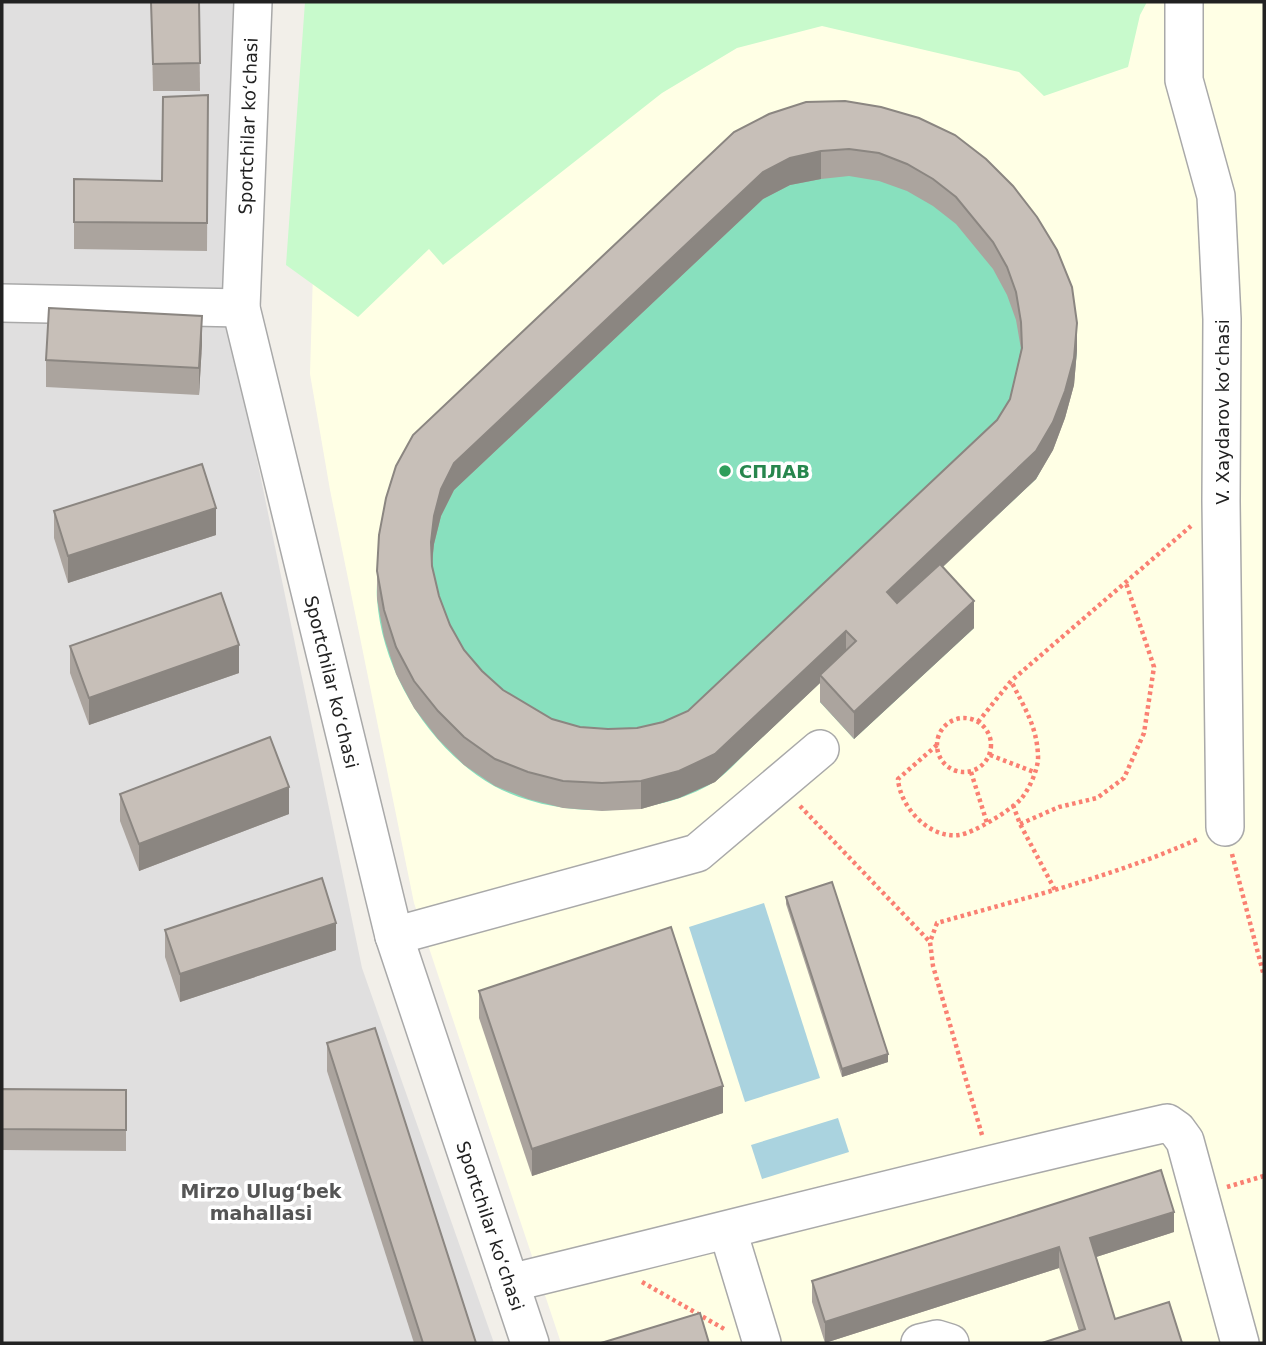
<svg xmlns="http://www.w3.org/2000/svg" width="1266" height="1345" font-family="'DejaVu Sans',sans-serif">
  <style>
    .residential { fill: #e0dfdf }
    .education { fill: #ffffe5 }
    .park { fill: #c8facc }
    .pitch { fill: #88e0be }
    .water { fill: #aad3df }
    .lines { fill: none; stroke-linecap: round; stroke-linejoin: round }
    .minor-casing { stroke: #a9a9a9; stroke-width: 40 }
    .path { stroke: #fa8072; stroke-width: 4.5; stroke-dasharray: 3.5 3.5; stroke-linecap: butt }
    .minor { stroke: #fff; stroke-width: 37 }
    .wall { fill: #aba49e; fill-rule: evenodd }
    .shaded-wall { fill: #8b8681 }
    .building { fill: #c7bfb8; stroke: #8b8681; stroke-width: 2; fill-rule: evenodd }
    .leisure-dot { fill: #2e9e5b; stroke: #fff; stroke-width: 2.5 }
    .labels { text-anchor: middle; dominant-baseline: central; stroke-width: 7; stroke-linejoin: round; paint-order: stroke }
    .street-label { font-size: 18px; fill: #222; stroke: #fff }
    .leisure-label { font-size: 18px; font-weight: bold; fill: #27864d; stroke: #fff; text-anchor: start }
    .neighbourhood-label { font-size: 19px; font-weight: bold; fill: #555; stroke: #fff }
  </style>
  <rect width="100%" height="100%" fill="#f2efe9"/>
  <polygon class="residential" points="2,2 233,2 230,329 362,968 494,1343 2,1343"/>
  <polygon class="education" points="321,2 1264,2 1264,1343 561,1343 414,903 330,490 310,374"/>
  <polygon class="park" points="305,2 1147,2 1140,15 1128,67 1044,96 1019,72 822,26 737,48 662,93 443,265 429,249 358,317 286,265"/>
  <path class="pitch" d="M 881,134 L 1077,350 C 1073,398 1060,437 1036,479 L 887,619 L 940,591 L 974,628 L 854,739 L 820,702 L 856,669 L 846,658 C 815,687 784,717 753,746 C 741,757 728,773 714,782 C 684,801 647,808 613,810 C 574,812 529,805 494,786 C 430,750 382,672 377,599 C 376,587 378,574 379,562 L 734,159 Z"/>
  <g class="water">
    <polygon points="764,903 820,1078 745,1102 689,927"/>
    <polygon points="838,1118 849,1152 762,1179 751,1145"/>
  </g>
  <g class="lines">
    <defs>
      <g id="minor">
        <path id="s1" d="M 253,2 L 241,308 L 394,936 L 530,1343"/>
        <polyline points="1184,2 1184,80 1216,196 1222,319 1221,501 1225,827"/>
        <polyline points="2,303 241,308"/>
        <polyline points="394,936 697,853 820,749"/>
        <polyline points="728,1231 762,1343"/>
        <path d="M 510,1283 C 729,1230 947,1173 1167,1123 L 1177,1130 L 1185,1141 L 1240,1343"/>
        <polyline points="920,1343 937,1339 950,1343"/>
      </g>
    </defs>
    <use href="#minor" class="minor-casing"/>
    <g class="path">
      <circle cx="964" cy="745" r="27"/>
      <polyline points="978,722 1011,681 1191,526"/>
      <path d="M 937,745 L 898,779 C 900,807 929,839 959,835 C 974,833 1009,811 1020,800 C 1028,792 1039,768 1038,756 C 1037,726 1024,707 1011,681"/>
      <polyline points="990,755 1034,772"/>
      <polyline points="971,772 987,823"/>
      <polyline points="1013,805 1020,824 1055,890"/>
      <polyline points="800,806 930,942"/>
      <polyline points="1020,824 1059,807 1097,798 1124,778 1144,733 1154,667 1126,583"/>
      <polyline points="1232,854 1264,976"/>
      <path d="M 982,1135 L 933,966 L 930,942 L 937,923 C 1025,898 1115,876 1198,839"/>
      <polyline points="1227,1187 1264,1176"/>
      <polyline points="642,1282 726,1330"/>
    </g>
    <use href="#minor" class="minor"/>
  </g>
  <g class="wall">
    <polygon points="151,2 199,2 200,91 153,91"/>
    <polygon points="208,95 207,251 74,249 74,179 162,181"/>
    <path d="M 919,118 L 1077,350 L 1074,385 L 1065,418 L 1053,450 L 1036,479 L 943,567 L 974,628 L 854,739 L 820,702 L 820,683 L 715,782 L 679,798 L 641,809 L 602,811 L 563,808 L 528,799 L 495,786 L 464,765 L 438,739 L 414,708 L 396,674 L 384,637 L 377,599 L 377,571 L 734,132 ZM 849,176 L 879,181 L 907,191 L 933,206 L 956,224 L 993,269 L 1007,295 L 1016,320 L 1021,349 L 1010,399 L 997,420 L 688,711 L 663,722 L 637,728 L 608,729 L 580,727 L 552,719 L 503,690 L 482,671 L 464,650 L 450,625 L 439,596 L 432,566 L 434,544 L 441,516 L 454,490 L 763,199 L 790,185 L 821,179 Z"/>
    <polygon points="202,344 199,395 46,387 46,360"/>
    <polygon points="54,511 216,535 68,583 54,538"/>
    <polygon points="70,646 239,673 89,725 70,673"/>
    <polygon points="120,794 289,814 139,871 120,821"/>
    <polygon points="786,897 888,1062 842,1077 786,904"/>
    <polygon points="165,930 336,950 180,1002 165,957"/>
    <polygon points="479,991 723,1113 532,1176 479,1018"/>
    <polygon points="327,1043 476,1343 414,1343 327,1071"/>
    <polygon points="2,1089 126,1090 126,1151 2,1150"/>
    <polygon points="1174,1232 1096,1257 1115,1319 1079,1331 1059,1268 825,1343 812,1302 812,1281"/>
  </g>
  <g class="shaded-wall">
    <polygon points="821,151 821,179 790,185 763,199 454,490 441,516 434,544 431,570 431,542 434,516 441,489 454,463 763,172 790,158"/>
    <polygon points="202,316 202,344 199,395 199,368"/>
    <polygon points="1077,323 1077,350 1074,385 1065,418 1053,450 1036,479 887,619 887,592"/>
    <polygon points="216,508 216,535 68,583 68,556"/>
    <polygon points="974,601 974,628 854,739 854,712"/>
    <polygon points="846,631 846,658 820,675 820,683 715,782 679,798 641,809 641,781"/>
    <polygon points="239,645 239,673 89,725 89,698"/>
    <polygon points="289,787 289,814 139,871 139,844"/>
    <polygon points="336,923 336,950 180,1002 180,974"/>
    <polygon points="888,1054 888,1062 842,1077 842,1069"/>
    <polygon points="723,1086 723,1113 532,1176 532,1149"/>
    <polygon points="1174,1212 1174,1232 1090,1259 1090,1238"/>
    <polygon points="1059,1247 1059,1268 825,1343 825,1322"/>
  </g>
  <g class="building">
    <polygon points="151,2 199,2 200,63 153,64"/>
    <polygon points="208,95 207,223 74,222 74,179 162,181 163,97"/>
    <path d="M 845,101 L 881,107 L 919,118 L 955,135 L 986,159 L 1013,186 L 1037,217 L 1057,250 L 1072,287 L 1077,323 L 1074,358 L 1065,391 L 1053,422 L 1036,451 L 887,592 L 897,603 L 940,564 L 974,601 L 854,712 L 820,675 L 856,641 L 846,631 L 715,754 L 679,771 L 641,781 L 602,783 L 563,781 L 528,772 L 495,759 L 464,737 L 438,711 L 414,681 L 396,647 L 384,610 L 377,571 L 379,535 L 386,498 L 396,466 L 413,435 L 734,132 L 769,114 L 806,102 ZM 849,149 L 879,153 L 907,164 L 933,179 L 956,197 L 993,242 L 1007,267 L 1016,292 L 1021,322 L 1022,348 L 1010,399 L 997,420 L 688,711 L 663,722 L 637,728 L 608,729 L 580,727 L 552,719 L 503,690 L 482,671 L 464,650 L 450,625 L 439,596 L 432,566 L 431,542 L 434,516 L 441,489 L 454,463 L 763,172 L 790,158 L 821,151 Z"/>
    <polygon points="49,308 202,316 199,368 46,360"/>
    <polygon points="202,464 216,508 68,556 54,511"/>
    <polygon points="221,593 239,645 89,698 70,646"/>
    <polygon points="270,737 289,787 139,844 120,794"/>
    <polygon points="322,878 336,923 180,974 165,930"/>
    <polygon points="832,882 888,1054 842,1069 786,897"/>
    <polygon points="671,927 723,1086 532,1149 479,991"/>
    <polygon points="375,1028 476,1343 423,1343 327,1043"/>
    <polygon points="2,1089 126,1090 126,1130 2,1129"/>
    <polygon points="1161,1170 1174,1212 1090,1238 1115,1319 1169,1302 1182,1343 1042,1343 1085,1329 1059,1247 825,1322 812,1281"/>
    <polygon points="700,1313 709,1343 601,1343"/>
  </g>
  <circle class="leisure-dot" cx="725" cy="471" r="7"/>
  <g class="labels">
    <g class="street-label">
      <text transform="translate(248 126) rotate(-88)">Sportchilar ko‘chasi</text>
      <text transform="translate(1222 412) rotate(-90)">V. Xaydarov ko‘chasi</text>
      <text stroke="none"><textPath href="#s1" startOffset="691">Sportchilar ko‘chasi</textPath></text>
      <text stroke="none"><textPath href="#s1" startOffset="1258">Sportchilar ko‘chasi</textPath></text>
    </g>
    <g class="leisure-label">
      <text x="739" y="471">СПЛАВ</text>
    </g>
    <g class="neighbourhood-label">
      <text x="261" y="1191">Mirzo Ulugʻbek<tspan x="261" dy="22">mahallasi</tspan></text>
    </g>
  </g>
  <rect width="1266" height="1345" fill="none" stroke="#222222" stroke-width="7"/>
</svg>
